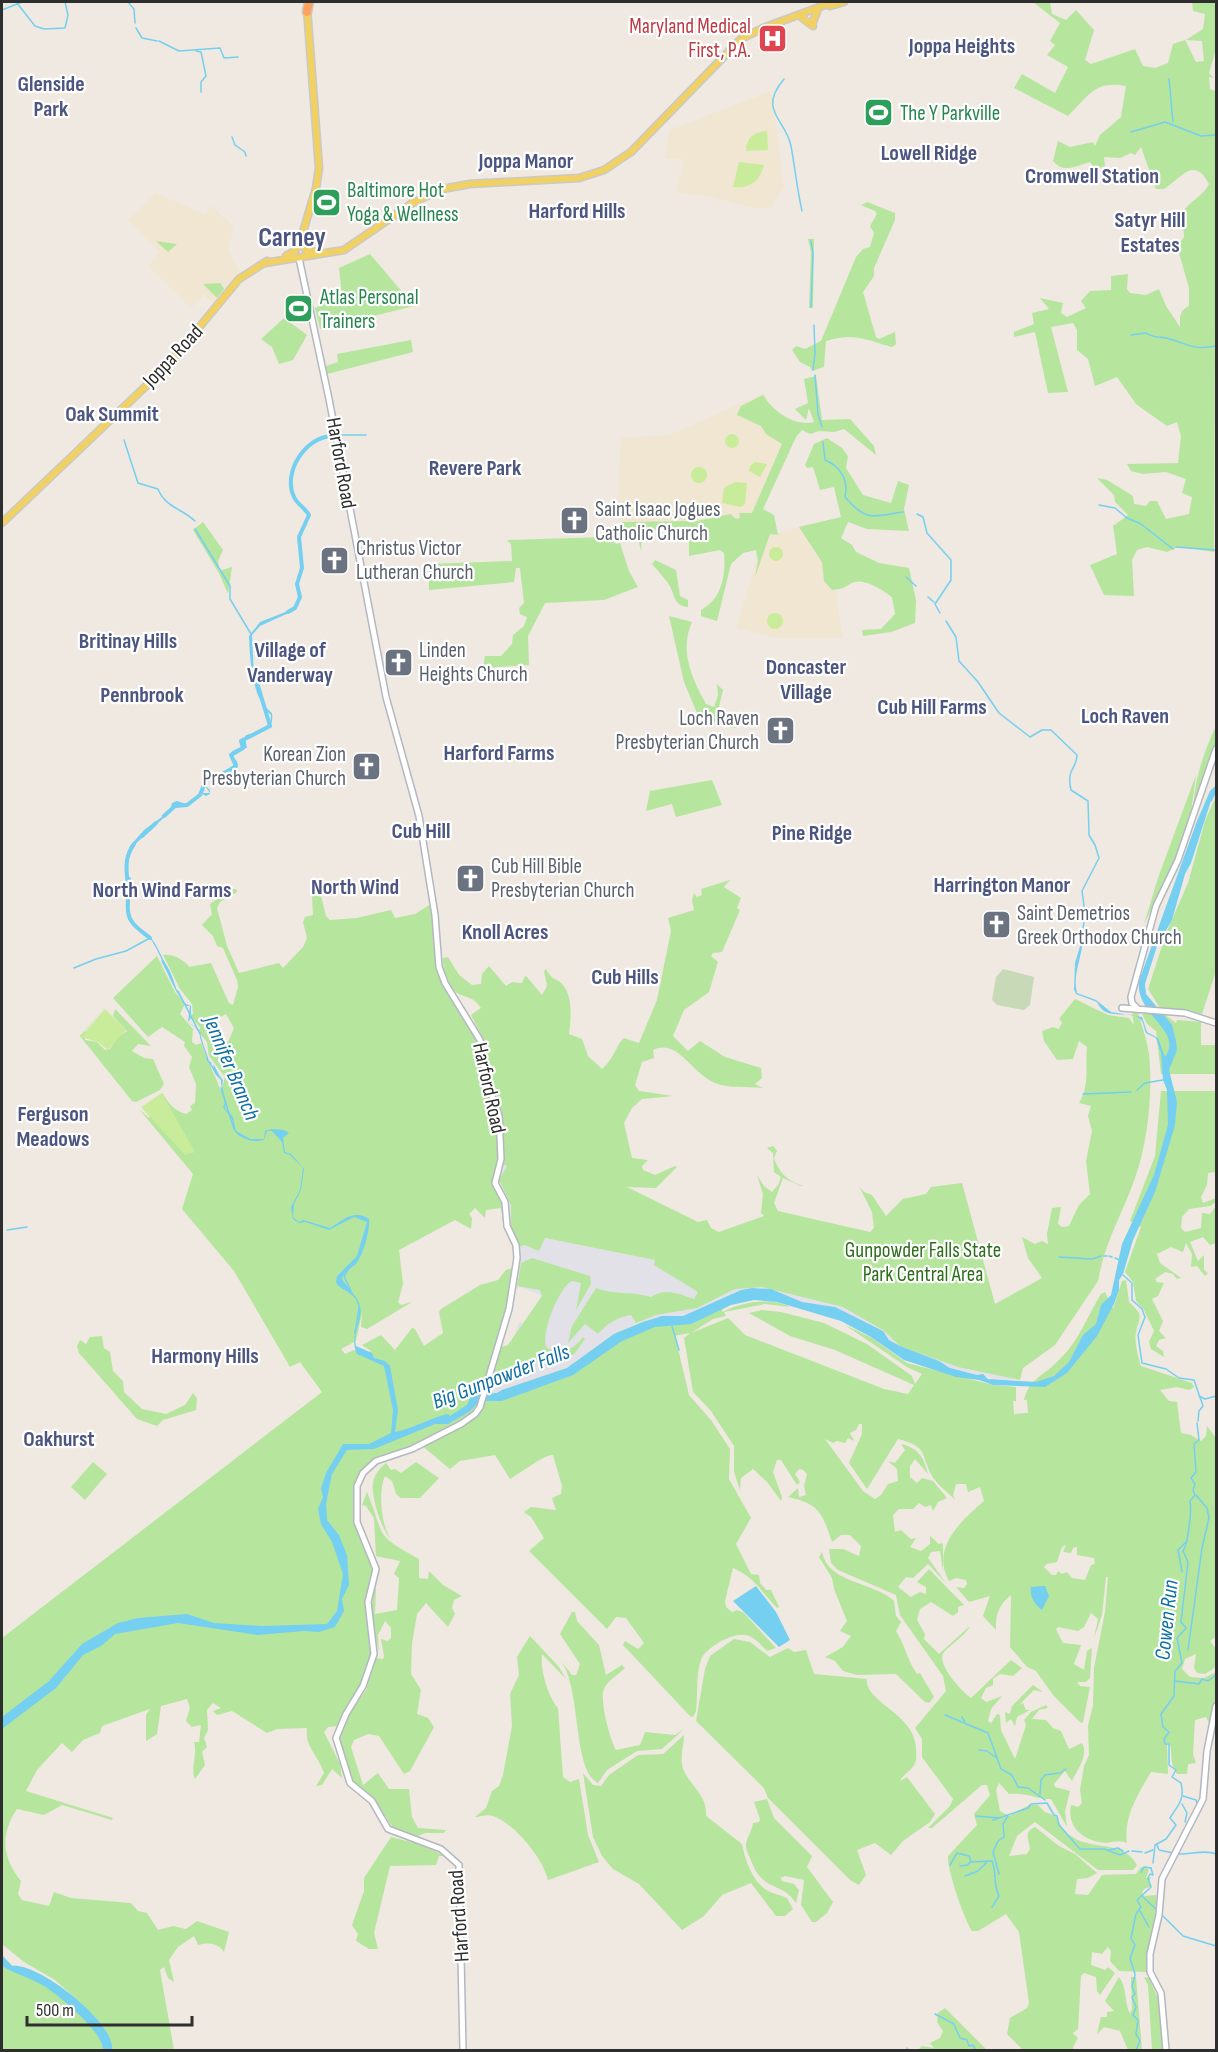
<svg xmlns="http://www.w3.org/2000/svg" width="1218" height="2052" font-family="'Sofia Sans Condensed',sans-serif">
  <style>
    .industrial { fill: #e3e1e8 }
    .education { fill: #f0e6d1 }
    .green { fill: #b6e59e; fill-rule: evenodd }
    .cemetery { fill: #c8d9b8 }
    .pitch { fill: #c9ec9a }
    .water { fill: #75cff0 }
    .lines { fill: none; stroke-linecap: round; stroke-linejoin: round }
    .stream { stroke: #75cff0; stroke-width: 1.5 }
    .river { stroke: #75cff0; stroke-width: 4 }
    .secondary-casing { stroke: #b4b7c1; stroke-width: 8 }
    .primary-casing { stroke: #c9c9c9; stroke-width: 9 }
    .motorway-casing { stroke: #c9c9c9; stroke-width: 11 }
    .secondary { stroke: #fff; stroke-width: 5 }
    .primary { stroke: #f2d163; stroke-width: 6 }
    .motorway { stroke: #ffa35c; stroke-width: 8 }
    .labels { text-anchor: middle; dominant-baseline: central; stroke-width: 4.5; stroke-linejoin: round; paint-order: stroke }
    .health-label { font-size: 21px; fill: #be3a42; stroke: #fff; text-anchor: end }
    .leisure-label { font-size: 21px; fill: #27864d; stroke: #fff; text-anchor: start }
    .street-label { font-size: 21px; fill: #2e2e2e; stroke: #fff }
    .worship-label { font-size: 21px; fill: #5b616d; stroke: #fff; text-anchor: start }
    .park-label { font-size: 21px; fill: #2c6e1b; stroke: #fff }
    .neighbourhood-label { font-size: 22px; font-weight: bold; fill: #4d5680; stroke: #fff }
    .water-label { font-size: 22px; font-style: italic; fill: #0d6fa3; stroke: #fff }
    .district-label { font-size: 27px; font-weight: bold; fill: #4d5680; stroke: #fff }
  </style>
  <rect width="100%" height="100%" fill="#efe9e1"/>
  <polygon class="industrial" points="503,1164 558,1185 545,1238 877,1304 1016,1380 996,1381 983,1374 977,1375 950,1368 892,1343 883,1331 835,1307 802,1302 771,1289 752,1288 740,1290 683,1316 662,1316 643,1322 614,1334 567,1368 502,1390 497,1394 485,1393 494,1361 511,1346 519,1322 530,1325 541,1295 520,1287 514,1292 519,1255 508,1224 508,1206 497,1183"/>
  <g class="education">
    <polygon points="771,91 784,186 772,207 758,209 703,195 677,193 683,159 664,159 670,130"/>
    <polygon points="156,193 205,215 211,206 234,227 228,249 240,273 213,304 204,295 191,308 149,266 160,252 128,220"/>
    <polygon points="764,393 772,411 792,422 752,516 735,519 730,514 697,521 622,522 618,494 621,438 670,435"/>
    <polygon points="808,525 835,586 843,638 778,638 739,629 737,626 764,536"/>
  </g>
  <g class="green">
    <path d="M 1033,2 L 1050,2 L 1052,14 L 1066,20 L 1076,10 L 1094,30 L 1085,60 L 1091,64 L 1135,49 L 1143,66 L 1155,68 L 1168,63 L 1173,44 L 1185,40 L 1196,62 L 1204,61 L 1202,41 L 1186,40 L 1203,29 L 1205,14 L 1193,11 L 1192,2 L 1214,2 L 1216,5 L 1216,49 L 1209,73 L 1214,78 L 1209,77 L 1210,89 L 1216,91 L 1214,552 L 1178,547 L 1167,552 L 1147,547 L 1137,550 L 1132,560 L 1134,596 L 1104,595 L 1090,565 L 1117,554 L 1113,526 L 1128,515 L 1115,502 L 1114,495 L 1097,478 L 1107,480 L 1133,496 L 1134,504 L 1146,506 L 1150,501 L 1157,501 L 1166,519 L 1189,514 L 1192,497 L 1182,493 L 1186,479 L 1166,472 L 1143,474 L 1131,471 L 1127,464 L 1178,463 L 1181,436 L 1177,422 L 1167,426 L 1136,404 L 1117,377 L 1095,386 L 1088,359 L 1077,350 L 1077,330 L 1073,323 L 1051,327 L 1068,392 L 1048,393 L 1035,332 L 1014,337 L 1014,332 L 1034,324 L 1032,313 L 1049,309 L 1040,298 L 1063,303 L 1061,313 L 1067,317 L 1086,308 L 1081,301 L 1090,291 L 1111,290 L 1111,276 L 1128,274 L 1127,289 L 1130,293 L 1146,295 L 1159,289 L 1166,306 L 1180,327 C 1180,316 1179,311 1189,306 L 1189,288 L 1177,246 L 1184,237 C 1184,230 1182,224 1182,218 C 1182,204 1204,197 1209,184 C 1194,155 1181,178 1164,189 L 1156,189 L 1141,147 L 1135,155 L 1131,153 L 1120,158 L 1104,157 L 1105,166 L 1095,169 L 1090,162 C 1075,166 1064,174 1053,161 L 1058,141 L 1070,147 L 1093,142 L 1095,146 L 1100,135 L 1121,117 L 1126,86 C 1095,80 1089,95 1068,116 L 1014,88 L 1022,74 L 1055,93 L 1068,67 L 1047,55 L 1055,45 L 1050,41 L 1060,23 Z"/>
    <path d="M 867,202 L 895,213 L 895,220 L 874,268 L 874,276 L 863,292 L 876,337 L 879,339 L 895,332 L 896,344 L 892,347 C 866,340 855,332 826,341 L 824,367 L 812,371 L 810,367 L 800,362 L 792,350 L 796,346 L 805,349 L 821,341 L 856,257 L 863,249 L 870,247 L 874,233 L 870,226 L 877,214 L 875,211 L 861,205 Z"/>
    <polygon points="808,239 814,239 813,308 809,308 811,252"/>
    <polygon points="156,241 177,244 168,252"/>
    <polygon points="370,254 414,306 320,329 315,308 342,296 339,268"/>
    <polygon points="220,283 224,289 217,298 203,284"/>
    <polygon points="284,318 307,335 293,360 279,364 272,347 261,339"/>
    <polygon points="411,340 413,352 327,374 326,366 338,362 337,354"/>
    <path d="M 816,376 L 822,420 L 850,419 L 874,446 L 876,455 L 844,429 L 834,432 L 819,431 L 810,434 L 802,430 L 796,437 L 763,509 L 774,515 L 778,535 L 770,534 L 755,577 L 758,561 L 756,550 L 743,553 L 731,564 L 717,621 L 701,616 L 701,610 C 722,599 726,575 724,553 L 720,550 L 689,556 L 689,540 L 661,529 L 645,531 L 642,534 L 641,551 L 636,530 L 623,528 L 622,522 L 697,521 L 730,514 L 736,519 L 740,518 L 739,513 L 752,513 L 782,444 L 766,434 L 761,426 L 737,415 L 741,406 L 763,395 C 773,411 794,427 814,422 L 809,408 L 806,420 L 795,409 L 808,403 L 804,379 Z"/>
    <path d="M 827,438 L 842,448 L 848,456 L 846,468 L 863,495 L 891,503 L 898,481 L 909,485 L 904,509 L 909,531 L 867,529 L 848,522 L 841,538 L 852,545 L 856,552 L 879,563 L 909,568 L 916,600 L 915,623 L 891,632 L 863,636 L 862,630 L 881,629 L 895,614 L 892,597 C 881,590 864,576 850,584 C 844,588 841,589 832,590 L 824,581 L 822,562 L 799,527 L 841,517 L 834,487 L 820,490 L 813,467 L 807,468 L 805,465 L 814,444 Z"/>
    <polygon points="203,522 223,550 218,561 219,571 232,567 228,594 219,573 193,530"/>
    <polygon points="609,537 616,544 620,543 629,571 638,587 604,600 545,603 528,636 529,665 483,668 485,656 501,656 512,644 513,635 524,626 527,617 520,614 519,608 524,603 520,568 516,568 514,582 429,590 429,564 512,561 511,544 507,540"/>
    <path d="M 655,560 L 676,570 L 680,596 L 688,600 L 688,607 C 673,606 675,593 668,583 C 663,576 657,570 652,564 Z"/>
    <path d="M 669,616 L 692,622 C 679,651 692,678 706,704 L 714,707 L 718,695 L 717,684 L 723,690 L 715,723 L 700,720 L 684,682 Z"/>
    <path d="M 1216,726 L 1216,742 L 1193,815 C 1193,784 1203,753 1216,726 Z"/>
    <polygon points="1196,775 1190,820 1176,861 1144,924 1158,878"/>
    <polygon points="712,780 722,805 676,817 672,804 646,811 650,791"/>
    <polygon points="1216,796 1216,971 1202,1014 1160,1008 1148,989 1167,931 1188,883 1205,821"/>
    <path d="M 730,880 L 724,887 L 741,898 L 737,908 L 740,910 L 722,952 L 713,953 L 711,956 L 718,962 L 709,992 L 684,1010 L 673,1036 L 688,1051 L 700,1041 L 725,1057 L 761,1068 L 762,1078 L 755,1084 L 763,1088 C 748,1086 729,1089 715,1083 C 691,1073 678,1038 653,1050 L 654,1058 L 642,1062 L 635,1085 L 639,1091 L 673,1096 L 642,1099 L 632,1108 L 624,1123 L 632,1158 L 648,1160 L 642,1166 L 643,1170 L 655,1175 L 675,1166 L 677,1167 L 656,1188 L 627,1187 L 698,1222 L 707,1220 L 711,1228 L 719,1232 L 764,1216 L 761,1213 L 763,1194 L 757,1175 L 764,1186 L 772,1192 L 778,1185 L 781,1177 L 774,1172 L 773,1153 L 767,1148 L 773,1146 L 777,1151 L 774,1158 C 779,1173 788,1181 803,1186 L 801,1186 L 783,1178 L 774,1203 L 778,1211 L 870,1232 L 874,1228 L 872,1212 L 859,1186 L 864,1192 L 872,1195 L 886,1216 L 903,1199 L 926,1194 L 931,1187 L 962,1183 L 995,1304 L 1042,1278 L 1028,1258 L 1022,1237 L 1035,1244 L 1042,1241 L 1048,1244 L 1047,1234 L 1052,1208 L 1061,1207 L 1058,1224 L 1062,1227 L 1069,1226 L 1079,1205 L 1090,1194 L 1086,1161 L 1092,1131 L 1088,1116 L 1091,1106 L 1079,1103 C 1090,1086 1085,1066 1087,1047 L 1079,1041 L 1073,1059 L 1057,1060 L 1044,1041 L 1042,1031 L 1053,1027 L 1059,1029 L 1062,1022 L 1059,1019 L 1075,999 L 1108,1015 L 1129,1018 L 1134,1025 L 1132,1013 L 1138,1013 C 1142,1026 1147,1040 1149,1054 C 1153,1091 1148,1142 1135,1178 C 1122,1215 1105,1241 1098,1281 L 1055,1345 L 1023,1368 L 1020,1380 L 958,1367 L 900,1346 L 883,1330 L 843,1307 L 762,1287 L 735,1289 L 697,1308 L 656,1315 L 636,1323 L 631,1315 C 617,1317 607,1324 598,1334 L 585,1324 L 568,1343 L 572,1326 L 596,1288 C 612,1295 633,1291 651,1297 C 666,1287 679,1294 694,1299 L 698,1292 L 654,1265 L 655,1260 L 545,1238 L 539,1251 L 524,1245 L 519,1247 L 511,1229 L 511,1205 L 499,1180 L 507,1166 L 503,1164 L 503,1124 L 487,1073 L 490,1072 L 483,1038 L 471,1015 L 481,1008 C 472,995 467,999 457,993 C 449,987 442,967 443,958 L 448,957 L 459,975 L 472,985 L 481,984 L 482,974 L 489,966 L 506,986 L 512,982 L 522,983 L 525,976 L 527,977 L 542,995 L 547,986 L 544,971 L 546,969 C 552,981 557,978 563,985 C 573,997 571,1020 569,1034 L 582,1039 L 588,1056 L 602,1069 C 615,1058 616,1045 624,1038 L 639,1043 L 657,1000 L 671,931 L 668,918 L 694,910 L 692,900 L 694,893 L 697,897 L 702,895 L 701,889 Z"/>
    <path d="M 232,889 L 236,889 L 237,892 L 220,902 L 217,908 L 227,946 L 239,973 L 279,963 L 283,968 L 303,947 L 307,938 L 303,922 L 305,917 L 313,915 L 312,895 L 320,892 L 326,916 L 330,920 L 357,918 L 391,910 L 395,918 L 415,914 L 431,904 L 439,972 L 479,1042 L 498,1116 L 500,1157 L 493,1185 L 504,1208 L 503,1221 L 501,1208 L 486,1210 L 485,1218 L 475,1208 L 469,1214 L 472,1218 L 471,1229 L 455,1220 L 399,1250 L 403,1284 L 398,1302 L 401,1305 L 412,1302 L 367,1329 L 361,1327 L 362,1313 L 356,1341 L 341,1349 L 345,1354 L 354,1350 L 365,1356 L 371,1351 L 362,1345 L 381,1335 L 395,1350 L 412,1328 L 415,1329 L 424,1346 L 443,1333 L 439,1312 L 441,1309 L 480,1285 L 498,1280 L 506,1270 L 513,1268 L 510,1302 L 482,1393 L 497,1393 L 502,1390 L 567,1368 L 614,1334 L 643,1322 L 664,1316 L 683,1316 L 718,1302 L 723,1312 C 741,1302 771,1297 790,1307 L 765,1304 L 724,1312 L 726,1316 L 713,1319 L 691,1333 L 728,1318 L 745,1335 L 884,1389 L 908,1394 L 914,1385 L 835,1350 L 790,1336 L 749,1313 L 762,1310 L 781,1312 L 824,1323 L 867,1344 L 912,1376 L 915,1384 L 922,1374 L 907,1367 L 845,1325 L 872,1338 L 907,1363 L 993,1385 L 1016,1387 L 1016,1401 L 1013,1401 L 1014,1414 L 1028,1413 L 1027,1400 L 1024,1400 C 1029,1379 1043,1376 1057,1362 C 1078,1343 1087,1317 1101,1294 L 1105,1292 L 1113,1309 L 1122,1281 L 1126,1280 L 1129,1302 C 1144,1316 1140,1315 1136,1332 C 1134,1341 1138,1357 1141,1366 L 1192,1383 L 1194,1387 L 1189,1390 L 1177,1387 L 1160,1390 L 1169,1401 L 1177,1402 L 1181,1433 L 1191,1435 L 1201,1441 L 1206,1436 L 1207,1426 L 1216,1438 L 1216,1637 L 1210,1641 L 1216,1649 L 1216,1667 L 1205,1674 L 1197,1673 L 1194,1668 L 1196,1654 L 1185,1659 L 1182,1669 L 1190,1677 L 1204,1678 L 1216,1672 L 1216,1698 L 1209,1723 L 1206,1717 L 1195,1720 L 1193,1754 L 1196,1763 L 1188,1764 L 1187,1774 L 1177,1774 C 1169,1760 1173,1758 1170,1744 L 1167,1743 L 1168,1774 L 1151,1772 C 1138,1794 1123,1818 1127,1843 C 1116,1838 1109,1845 1099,1842 C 1079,1838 1067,1824 1071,1805 L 1078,1807 L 1082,1803 L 1080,1790 L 1084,1766 L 1089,1755 L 1088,1726 L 1093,1705 L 1094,1668 L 1105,1612 L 1108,1577 L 1106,1577 L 1102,1615 L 1094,1638 L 1098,1619 L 1091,1613 L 1084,1627 L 1078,1631 L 1058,1627 L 1056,1629 L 1063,1643 L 1081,1645 L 1074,1664 L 1084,1670 L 1087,1651 L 1092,1648 L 1090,1678 L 1086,1682 L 1077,1682 L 1080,1686 L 1090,1687 L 1083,1722 L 1081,1723 L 1053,1695 L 1036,1671 L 1027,1667 L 1010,1647 L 1011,1595 C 999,1604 995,1616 996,1630 L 983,1616 L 990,1596 L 969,1602 L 956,1587 L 964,1588 L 967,1584 L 966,1580 L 956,1578 L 949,1581 C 930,1548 962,1520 984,1501 L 980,1487 L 968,1492 L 966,1484 L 956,1484 L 953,1495 L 955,1500 C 948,1492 938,1486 932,1476 C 920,1454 929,1447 898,1439 L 867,1489 L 849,1463 L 862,1434 L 862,1424 L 859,1424 L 856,1430 L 850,1433 L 854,1441 L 848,1438 L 845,1443 L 837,1441 L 833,1443 L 825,1439 L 863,1491 L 875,1499 L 881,1495 L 888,1484 L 898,1481 L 897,1469 L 888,1461 L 895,1463 L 905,1450 L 901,1444 C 919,1448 924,1458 928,1474 L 915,1459 L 910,1466 L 910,1477 L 917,1483 L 922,1478 L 933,1481 L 947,1498 L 938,1502 L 933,1511 L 931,1505 L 925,1507 L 919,1503 L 913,1509 L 899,1509 L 893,1515 L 895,1532 L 901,1530 L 911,1539 L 916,1538 L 910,1547 L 921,1551 L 930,1544 L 930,1536 L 939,1544 L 943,1543 L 943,1571 L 940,1551 L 931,1552 L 928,1558 L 946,1583 L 928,1564 L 913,1578 L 906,1577 L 898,1587 L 911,1597 L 920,1592 L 926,1594 L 926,1587 L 917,1582 L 929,1569 L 964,1605 L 958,1607 L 958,1612 L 953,1616 L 931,1602 L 920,1609 L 917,1620 L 925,1634 L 924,1639 L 939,1654 L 970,1626 C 965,1636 951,1644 944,1652 C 935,1663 962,1692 971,1698 L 1011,1660 L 1022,1668 L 1013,1676 L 1000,1674 L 993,1679 L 993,1685 L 986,1688 L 981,1698 L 986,1702 L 1002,1696 L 991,1709 L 988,1721 L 991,1723 L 997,1714 L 1000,1715 L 1001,1730 L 1015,1759 L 1026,1725 L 1024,1720 L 1031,1712 L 1046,1705 L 1048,1708 L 1039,1710 L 1032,1719 L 1046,1720 L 1053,1728 L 1061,1731 L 1069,1749 L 1082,1743 C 1089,1755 1077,1770 1072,1781 L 1065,1771 L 1054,1784 L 1055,1787 L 1070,1791 L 1065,1811 L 1067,1827 L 1051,1799 C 1035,1799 1027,1792 1009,1794 L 999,1783 L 996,1790 L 1000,1811 L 1009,1816 L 1029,1805 L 1038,1805 L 1045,1812 L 1056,1816 C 1075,1861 1119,1832 1137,1865 L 1133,1870 L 1098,1870 L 1035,1822 L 1017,1836 L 1009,1856 L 1027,1854 L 1030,1849 C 1029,1839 1023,1832 1035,1827 L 1059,1846 L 1075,1854 L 1097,1873 L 1088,1878 L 1077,1879 L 1075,1894 L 1088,1895 L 1102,1875 L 1136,1874 L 1141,1867 L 1149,1869 L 1146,1878 L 1151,1877 L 1149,1882 L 1152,1886 L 1144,1889 L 1142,1893 L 1145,1896 L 1156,1895 C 1158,1922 1144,1945 1147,1972 L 1119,1971 L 1110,1961 L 1111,1951 L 1108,1947 L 1102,1954 L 1092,1952 L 1091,1965 L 1105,1970 L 1108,1967 L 1115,1973 L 1100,1995 L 1097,1991 L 1096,1977 L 1084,1973 L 1081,1976 L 1078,2029 L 1073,2033 L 1078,2038 L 1073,2047 L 1074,2050 L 1023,2050 L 1007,2034 L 1010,2018 L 1027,2008 L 1029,2003 L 1019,1932 L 1006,1914 L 978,1931 L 972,1931 C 964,1919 947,1870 948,1856 L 977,1825 L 974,1814 L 990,1795 L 987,1785 L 982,1785 L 932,1828 L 928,1828 L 950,1806 L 953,1799 L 922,1757 L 922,1739 L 915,1728 L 946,1691 L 943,1676 L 900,1615 L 896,1595 L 838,1570 L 831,1563 L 829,1549 L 843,1549 L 859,1556 L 861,1546 L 850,1535 L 841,1535 L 832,1542 C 822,1513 820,1504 788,1497 L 798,1488 L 799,1497 L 806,1495 L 804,1486 L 807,1474 L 803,1470 L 799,1469 L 795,1474 L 800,1482 L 797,1485 L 781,1460 L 777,1460 L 773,1472 L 782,1497 L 781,1501 L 767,1482 L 753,1469 L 741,1478 L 740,1490 L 734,1472 L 734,1446 L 711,1411 L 693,1392 L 684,1338 L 690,1333 L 673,1336 L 675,1336 L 689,1395 L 711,1420 L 730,1449 L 729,1479 L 751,1518 L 736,1544 L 751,1574 L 759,1575 L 760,1583 L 766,1590 L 771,1590 L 779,1607 L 777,1608 C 761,1592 756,1578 733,1568 L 725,1601 L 726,1607 L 732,1612 L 737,1610 L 744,1613 L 776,1648 L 767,1651 C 761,1645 754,1636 745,1635 C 732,1633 706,1647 701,1660 C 696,1672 698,1696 696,1711 L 693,1717 L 690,1716 L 623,1645 L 625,1641 L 638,1649 L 644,1643 L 626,1618 L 616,1617 L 607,1629 L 529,1551 L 544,1538 L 531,1517 L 524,1512 L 531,1507 L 556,1510 L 552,1498 L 561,1494 L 562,1486 L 553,1455 C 545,1454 519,1474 510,1479 L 495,1455 L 460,1461 L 450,1469 L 421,1445 L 376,1460 L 355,1487 L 357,1528 L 374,1568 L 370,1587 L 373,1651 L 365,1679 L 338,1726 L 328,1727 L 324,1732 L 340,1764 L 342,1778 L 332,1769 L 322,1785 L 316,1786 L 324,1773 C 319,1756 304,1746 307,1728 L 277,1729 L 267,1733 L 232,1711 L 217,1715 L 213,1711 L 221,1708 L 213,1703 L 207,1710 L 208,1730 L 204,1738 L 207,1747 L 202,1752 L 205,1765 L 195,1779 C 190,1768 198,1755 194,1742 L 199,1742 L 201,1725 L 192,1727 L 186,1721 L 190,1708 L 187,1699 L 161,1706 L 157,1734 L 146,1741 L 146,1715 L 150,1709 L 102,1726 L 100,1733 L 83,1740 L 72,1752 L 62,1743 L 37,1770 L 26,1791 L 113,1818 L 112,1820 L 62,1805 L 44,1815 L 17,1809 C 0,1834 2,1858 21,1881 L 18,1894 L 22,1900 L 49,1906 L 54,1892 L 71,1898 L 131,1903 L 138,1911 L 147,1913 L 158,1930 L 173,1926 L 186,1929 L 197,1921 L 229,1932 L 224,1952 C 219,1943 207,1942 198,1945 L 194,1936 L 178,1947 L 169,1960 L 174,1982 L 168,1978 L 164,1967 L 160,1970 L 174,2050 L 2,2050 L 2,1956 L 13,1966 L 60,1986 L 91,2012 L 55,1980 L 24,1962 L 2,1944 L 2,1638 L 322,1392 L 300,1362 L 290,1367 L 234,1271 L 182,1209 L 193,1174 L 139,1109 L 149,1118 L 151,1114 L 187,1154 L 193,1151 L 158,1098 L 163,1093 C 167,1103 175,1111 186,1114 L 192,1110 L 190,1106 L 195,1103 L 196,1084 L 189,1067 L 192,1057 L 184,1046 L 185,1042 L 162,1027 L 148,1037 L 113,998 L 157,956 L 175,992 L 185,1004 L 180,1014 L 193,1029 L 192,1042 L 196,1045 L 201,1043 C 207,1060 215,1075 221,1091 L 225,1077 L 209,1056 L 207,1042 L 200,1034 L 200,1027 L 188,1015 L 193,1014 L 192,1004 L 180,989 L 163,955 C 171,953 185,960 189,967 L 211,963 L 229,1003 L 233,1005 L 238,987 L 237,980 L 223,948 L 217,946 L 213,936 L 202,925 L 212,914 L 210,904 ZM 226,1014 L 234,1028 L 228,1042 L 222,1041 L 211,1031 L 212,1022 ZM 1066,1545 L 1063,1552 L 1071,1553 L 1073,1548 L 1077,1547 L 1077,1555 L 1094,1558 L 1095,1564 L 1091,1565 L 1085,1580 L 1072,1578 L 1067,1572 L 1062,1574 L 1058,1571 L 1056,1575 L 1052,1575 L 1044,1567 L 1047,1564 L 1057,1562 L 1062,1547 Z"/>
    <polygon points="107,1005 85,1031 85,1040 97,1042 105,1050 110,1049 117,1038 127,1031 113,1016 115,1009 151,1046 138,1044 132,1051 144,1058 153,1059 164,1084 160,1090 136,1102 132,1101 80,1036"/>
    <polygon points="1142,1014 1164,1014 1176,1023 1177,1020 1201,1022 1201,1045 1216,1045 1216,1074 1161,1074 1156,1031 1147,1024"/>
    <polygon points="1161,1091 1216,1091 1216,1176 1215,1172 1208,1173 1207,1185 1201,1197 1203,1203 1216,1198 1216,1202 1210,1206 1189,1209 1182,1217 1181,1228 1185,1232 1201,1228 1202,1213 1210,1214 1216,1206 1216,1243 1210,1245 1203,1237 1190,1242 1198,1261 1204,1255 1204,1270 1208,1273 1205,1276 1197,1266 1191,1267 1192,1254 1186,1243 1183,1252 1171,1247 1157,1254 1160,1263 1181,1278 1177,1279 1173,1274 1165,1272 1155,1279 1157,1282 1164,1283 1158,1296 1152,1299 1163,1321 1159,1331 1166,1338 1159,1340 1156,1346 1163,1351 1164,1357 1151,1349 1149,1342 1154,1331 1144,1310 1136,1301 1133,1282 1125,1272 1141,1227 1130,1221 1155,1156"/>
    <path d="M 532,1258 L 590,1276 L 591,1284 L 576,1310 L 581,1283 L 572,1281 C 559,1287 539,1337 547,1348 C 562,1356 574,1349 583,1337 L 585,1339 L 575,1353 L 566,1359 L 535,1363 L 520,1373 L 497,1376 L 493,1373 L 501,1347 L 508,1345 L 542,1296 L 540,1290 L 517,1286 L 521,1263 Z"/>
    <polygon points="102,1336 104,1348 110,1352 113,1371 123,1381 124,1392 142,1409 166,1414 185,1405 193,1393 197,1398 196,1410 163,1420 157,1426 137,1419 79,1353 77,1346 80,1340 86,1344 90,1337"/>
    <polygon points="93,1462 107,1474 85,1500 71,1487"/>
    <path d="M 416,1462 L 439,1478 L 420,1498 L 401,1498 L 396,1494 L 392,1481 L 385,1476 C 378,1492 381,1526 391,1539 C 382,1531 371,1497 373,1484 C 374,1475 379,1469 386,1463 L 391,1470 L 395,1469 L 401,1473 Z"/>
    <path d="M 367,1492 C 386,1538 372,1533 419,1559 L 419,1578 L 428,1579 L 429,1571 L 443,1585 L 462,1596 L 454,1600 L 452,1608 L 455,1614 L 448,1627 L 426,1603 L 417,1614 L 412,1644 L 411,1674 L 421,1690 L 417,1714 L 428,1718 L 434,1727 L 410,1771 L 404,1774 L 379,1736 L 368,1734 L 354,1740 L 351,1747 L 363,1785 L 378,1773 L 389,1789 L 409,1789 L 412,1817 L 418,1828 L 446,1830 L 444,1833 L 425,1833 L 416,1837 L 393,1828 L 376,1801 L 353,1783 L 340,1741 L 340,1732 L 349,1714 L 366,1690 L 376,1658 L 383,1659 L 384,1656 L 381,1639 L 388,1641 L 391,1638 L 391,1628 L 385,1621 L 378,1635 L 379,1653 L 371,1614 L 374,1589 L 376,1589 L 375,1614 L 397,1610 L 399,1578 L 394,1574 L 400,1561 L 376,1556 L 374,1518 L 366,1506 L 362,1505 Z"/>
    <path d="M 822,1552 C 828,1584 873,1581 894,1601 L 896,1616 L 901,1622 L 896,1631 C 905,1645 907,1660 917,1674 L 920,1673 L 934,1697 L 929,1703 L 925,1702 L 896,1674 L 857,1675 L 843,1671 L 835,1661 L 825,1657 L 843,1647 L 851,1636 L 840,1631 L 847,1621 L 834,1589 L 832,1578 L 819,1557 Z"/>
    <path d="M 572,1612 L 575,1612 L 577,1621 L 599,1645 L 606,1675 L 622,1665 L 625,1668 C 619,1674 607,1681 604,1689 C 599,1698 610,1740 616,1750 L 640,1745 L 645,1732 L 675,1735 L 684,1729 L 662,1749 L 637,1751 L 607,1770 L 598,1783 C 572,1770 582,1690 561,1661 L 572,1675 L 576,1675 L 580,1664 L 560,1634 Z"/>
    <path d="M 530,1636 L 559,1667 L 566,1679 L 542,1654 C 540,1670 548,1697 558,1708 L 563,1777 L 570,1782 L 579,1779 L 588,1835 L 599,1862 L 548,1880 C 543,1858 514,1823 493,1816 C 487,1814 480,1817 475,1817 L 486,1808 L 492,1791 L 499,1786 L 503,1775 L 512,1726 L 510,1694 L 519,1675 L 517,1657 Z"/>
    <path d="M 734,1639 L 750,1642 L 770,1657 L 788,1648 L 794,1652 L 806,1650 L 814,1674 L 867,1679 C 864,1702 916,1714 916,1749 C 916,1754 917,1758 915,1763 C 912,1771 903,1774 900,1781 L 907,1777 L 935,1814 L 930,1822 L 903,1841 L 891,1855 L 875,1843 L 857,1850 L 866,1875 L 859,1885 L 850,1880 L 768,1798 L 764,1788 L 696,1721 L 705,1669 L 710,1656 Z"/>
    <polygon points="1033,1685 1043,1692 1034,1690 1019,1705 1023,1703 1026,1710 1030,1710 1017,1717 1015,1726 1011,1719 1006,1723 1005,1712 1010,1714 1012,1706"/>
    <path d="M 684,1735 C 684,1747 678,1760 685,1773 C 694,1789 707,1796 706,1816 L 742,1844 C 745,1860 753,1883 768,1891 C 774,1894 781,1895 787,1898 L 793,1909 L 785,1916 L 776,1916 L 751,1883 L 722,1895 L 704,1916 L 682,1930 L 639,1884 L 613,1869 L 602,1856 L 593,1837 L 583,1773 L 593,1785 L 601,1786 L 609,1775 L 638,1755 L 663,1754 Z"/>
    <path d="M 767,1799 L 774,1818 L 812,1856 L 807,1867 L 833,1902 L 827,1913 L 816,1922 L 812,1922 L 801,1905 L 804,1880 L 785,1876 L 781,1878 L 782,1881 L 794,1884 L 799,1890 L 796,1903 C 781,1881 765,1893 752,1863 C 750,1857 746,1852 746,1845 C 746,1838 752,1832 753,1823 L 759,1822 L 760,1819 L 754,1802 Z"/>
    <polygon points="391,1837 419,1844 445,1856 439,1856 436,1865 390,1866 374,1933 378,1949 369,1949 356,1941 358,1934 352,1925 364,1891 364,1878"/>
    <path d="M 1119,1977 C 1127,1986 1124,2002 1130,2014 L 1132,2009 L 1131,1977 L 1136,1977 L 1142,2050 L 1128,2050 L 1120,2031 L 1104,2027 L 1097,2034 L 1101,2017 L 1107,2017 L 1107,2012 L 1114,2011 L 1105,2001 Z"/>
    <polygon points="1144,1977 1149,1978 1158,1998 1163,2050 1152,2050 1148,1985"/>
    <polygon points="945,2008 987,2050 918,2050 922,2046 934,2048 930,2043 940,2038 943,2031 937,2022 938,2013"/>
  </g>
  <polygon class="cemetery" points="1003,969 1034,977 1030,1005 1024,1010 997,1005 992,1000 996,977"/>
  <g class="pitch">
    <path d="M 767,131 L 768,150 L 746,151 C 746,137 755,132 767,131 Z"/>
    <path d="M 739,162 L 764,165 C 760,181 750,189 733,187 Z"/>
    <circle cx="732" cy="441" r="7"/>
    <polygon points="755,462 767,464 760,477 749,471 750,466"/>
    <circle cx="699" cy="475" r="8"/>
    <polygon points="735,482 747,483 745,504 741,507 722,503 724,488"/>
    <circle cx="776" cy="554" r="7"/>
    <circle cx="775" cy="621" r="8"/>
    <circle cx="733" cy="721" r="7"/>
    <polygon points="105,1009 126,1030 108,1050 98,1042 81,1037"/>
    <polygon points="162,1093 165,1099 195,1152 185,1155 141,1107"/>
  </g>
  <g class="water">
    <path d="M 288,611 L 293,611 L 260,626 L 252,635 L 254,677 L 264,706 L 272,713 C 275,732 259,733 245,738 L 247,748 L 233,751 L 231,757 L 237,761 L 238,766 L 231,768 L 224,777 C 216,777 208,775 205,785 L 210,790 L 210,794 L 206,796 L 200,793 L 189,806 L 176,804 L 170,812 L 131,848 L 125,874 L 131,878 C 131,890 127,904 129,915 C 132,927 144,929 151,938 C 158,946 161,957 167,966 C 176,980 176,1002 191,1006 L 191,1018 L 188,1022 L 200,1030 C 201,1041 206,1050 209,1061 C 216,1064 217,1074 223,1080 C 220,1090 228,1098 225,1108 L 233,1117 L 236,1131 L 250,1139 L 264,1139 L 265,1131 C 271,1128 286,1129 289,1133 L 283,1138 L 285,1152 L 291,1154 L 304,1169 L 301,1190 L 294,1204 L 293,1217 L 299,1222 L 303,1220 L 330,1228 C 343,1220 355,1209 369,1219 C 370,1231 364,1251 358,1261 C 353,1269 344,1269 342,1279 C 347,1287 355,1294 359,1303 C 365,1318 352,1331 356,1346 L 372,1353 L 374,1358 L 385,1361 L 390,1366 L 398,1410 L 395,1432 C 415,1428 429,1418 448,1414 L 450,1416 L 467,1405 L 470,1398 L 479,1394 L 497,1393 L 502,1390 L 567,1368 L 614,1334 L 643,1322 L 662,1316 L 683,1316 L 741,1290 L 752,1288 L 771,1289 L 802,1302 L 835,1307 L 883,1331 L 889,1340 L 900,1346 L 939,1361 L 950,1368 L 977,1375 L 983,1374 L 988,1379 L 1036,1382 L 1054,1376 L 1069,1362 L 1083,1335 L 1096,1324 L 1101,1305 L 1111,1295 L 1122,1244 L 1154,1175 L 1168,1125 L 1167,1090 L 1163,1080 L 1161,1053 L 1156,1038 L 1146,1033 C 1144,1029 1144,1023 1141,1020 C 1131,1007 1107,1024 1097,1002 L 1076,994 L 1074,990 L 1075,963 L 1083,936 C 1083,956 1072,974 1077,993 L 1096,1000 L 1111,1012 L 1142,1017 L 1147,1032 L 1158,1038 L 1165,1057 C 1184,1030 1135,1016 1139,981 L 1197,821 L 1210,791 L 1216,785 L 1191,863 L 1185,874 L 1172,920 L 1157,946 L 1145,984 L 1146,994 L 1172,1025 L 1176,1041 L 1177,1050 L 1169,1070 L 1177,1102 L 1175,1125 L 1155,1192 L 1133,1240 L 1123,1274 L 1119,1280 L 1119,1290 L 1114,1304 L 1097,1336 L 1067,1373 L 1045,1387 L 993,1385 L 979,1380 L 956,1377 L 904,1360 L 871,1337 L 841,1321 L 777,1302 L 754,1300 L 731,1305 L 691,1324 L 655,1327 L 622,1341 L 573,1375 L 502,1401 L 480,1401 L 469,1412 L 448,1424 L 435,1424 L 374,1449 L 347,1450 L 332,1474 L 326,1504 L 327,1520 L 339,1535 L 347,1555 L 349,1585 L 342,1599 L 344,1611 L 335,1627 L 319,1632 L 304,1631 L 257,1635 L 178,1623 L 115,1634 L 101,1646 L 83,1655 L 56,1688 L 2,1729 L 2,1717 L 49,1681 L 82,1644 L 118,1623 L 138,1618 L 187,1614 L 214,1623 L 262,1626 L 327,1624 L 337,1611 L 343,1574 L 332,1542 L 321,1524 L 318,1509 L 323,1497 L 321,1488 L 326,1473 L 343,1444 L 369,1444 L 391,1433 L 393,1410 L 384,1366 L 357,1354 C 347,1334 368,1315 354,1297 C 349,1291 340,1289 336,1283 L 337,1276 L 357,1256 L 367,1222 L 354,1217 L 329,1230 L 305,1222 L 299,1223 L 293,1219 L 291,1207 L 300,1190 L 303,1168 L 290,1155 L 284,1153 L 282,1142 L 272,1131 L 267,1131 L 264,1140 C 253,1143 243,1139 235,1132 L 232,1119 L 223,1107 C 228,1099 220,1089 221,1080 L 215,1074 L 213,1064 L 207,1061 C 206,1051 198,1039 200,1031 L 188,1022 L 190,1006 L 186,1006 C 171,988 165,962 152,941 C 146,933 135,930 131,922 C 125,910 130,892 130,880 L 125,876 L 130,846 L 144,830 L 170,811 L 172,803 L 177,801 L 189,805 L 200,793 L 210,793 L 205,786 L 205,780 L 214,775 L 222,776 L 231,767 L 237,767 L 236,761 L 230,757 L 232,751 L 241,747 L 246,735 L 265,731 L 270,724 L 271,715 C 252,698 250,661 249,636 L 260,622 Z"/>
    <polygon points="756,1586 776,1612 790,1640 779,1647 733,1601"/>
    <path d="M 1042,1586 L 1045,1586 L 1049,1596 L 1042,1610 C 1035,1605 1029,1596 1031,1587 Z"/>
    <path d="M 2,1955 L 12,1966 C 38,1962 116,2023 112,2050 L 103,2050 C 104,2033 60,1996 44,1986 C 31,1978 15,1974 2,1966 Z"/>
  </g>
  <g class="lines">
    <g class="stream">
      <polyline points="128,2 134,9 135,23"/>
      <polyline points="17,3 35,26 44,29 65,28 68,15 65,2"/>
      <polyline points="2,10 22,2"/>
      <polyline points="136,28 142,38 157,41"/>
      <polyline points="159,41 179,51 220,48 224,58 238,57"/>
      <polyline points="196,51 201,52 206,76 201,82 201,92"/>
      <path d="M 784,79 C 757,111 786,119 791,146 C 795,168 797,189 802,211"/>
      <polyline points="1169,79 1173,122"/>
      <polyline points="1131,132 1165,122 1201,136 1216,135"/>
      <polyline points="232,137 235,145 245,152 246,156"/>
      <polyline points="811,241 813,254 811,307"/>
      <path d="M 1131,335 L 1146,333 C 1155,339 1161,336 1170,339 C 1190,345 1192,350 1216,346"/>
      <polyline points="813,370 815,354 814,325"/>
      <polyline points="815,375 818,414 822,427"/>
      <polyline points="340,435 366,435"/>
      <path d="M 124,440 L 138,483 L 158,489 C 165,507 181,508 195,521"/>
      <path d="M 823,442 L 825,460 C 840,466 849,480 845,497 C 867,523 874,516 903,512"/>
      <polyline points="1099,505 1115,508 1127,518 1141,524 1173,549"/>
      <polyline points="917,514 923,517 927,533 951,560 951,580 935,604 940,613"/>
      <polyline points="195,529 230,586 230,599 251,634"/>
      <polyline points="1176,547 1215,550"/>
      <polyline points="906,577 916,586"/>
      <polyline points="928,597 934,602"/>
      <path d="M 946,621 L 956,637 L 959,661 L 978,682 L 999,713 L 1030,737 L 1042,730 L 1051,730 L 1077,755 C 1077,769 1066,768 1071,790 L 1088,801 L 1089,835 L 1095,845 L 1099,858 L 1082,891 L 1085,913 L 1082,937"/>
      <polyline points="162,961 171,978"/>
      <polyline points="74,968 96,959 126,951 150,938"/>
      <polyline points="178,991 200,1034"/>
      <polyline points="209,1062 216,1073"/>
      <polyline points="221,1088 234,1129"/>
      <polyline points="1137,1090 1145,1083 1163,1080"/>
      <polyline points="1083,1094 1131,1092"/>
      <polyline points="239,1135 251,1140"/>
      <polyline points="7,1230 27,1227"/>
      <polyline points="1104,1256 1107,1256"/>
      <polyline points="1109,1256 1112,1257"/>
      <polyline points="1059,1257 1092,1259 1101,1256"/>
      <polyline points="1115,1258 1122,1261"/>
      <polyline points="350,1267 344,1276 351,1291"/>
      <polyline points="1123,1275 1132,1283 1132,1300 1142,1309 1145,1317 1138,1335 1142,1363 1166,1369 1179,1378 1194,1380 1203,1406 1199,1411 1198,1421"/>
      <polyline points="672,1326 679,1350"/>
      <polyline points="355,1333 359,1308"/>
      <polyline points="1199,1396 1205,1399 1216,1396"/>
      <polyline points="1182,1572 1178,1550 1187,1541"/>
      <polyline points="1188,1650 1202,1548 1209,1518 1207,1508 1196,1495"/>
      <polyline points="1175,1681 1199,1684 1202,1679 1208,1681 1216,1675"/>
      <polyline points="945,1715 988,1733 1001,1769 1012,1775 1018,1787 1028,1788 1045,1800"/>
      <polyline points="962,1717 965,1722"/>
      <polyline points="979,1750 987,1751 997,1758"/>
      <polyline points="1040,1794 1041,1780 1045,1775 1060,1773 1066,1769"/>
      <polyline points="1183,1796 1196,1800 1197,1803"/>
      <polyline points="1182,1804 1187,1813 1185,1822"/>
      <polyline points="976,1816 1000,1818"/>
      <polyline points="993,1820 1028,1808 1031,1804 1047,1803 1054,1815 1057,1816 1059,1825 1080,1849 1104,1849 1120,1855 1129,1851"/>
      <polyline points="1157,1845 1159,1850 1173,1853"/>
      <polyline points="1109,1850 1118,1848 1123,1851"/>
      <polyline points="1132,1851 1142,1852"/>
      <polyline points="1145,1853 1153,1850"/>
      <path d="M 1177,1854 C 1191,1855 1204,1849 1216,1854"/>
      <path d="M 1153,1863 L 1155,1845 L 1166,1839 L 1176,1825 L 1170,1818 C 1178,1805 1185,1800 1181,1783 L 1172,1777 L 1176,1770 L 1169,1765 L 1169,1744 L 1165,1744 L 1164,1739 L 1169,1732 L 1163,1727 L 1161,1714 L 1174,1696 L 1175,1671 L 1182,1663 L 1177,1638 L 1186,1628 L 1181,1622 L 1188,1562 L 1183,1551 C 1188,1544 1192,1510 1190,1501 L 1195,1495 L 1193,1490 L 1195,1484 L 1191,1478 L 1196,1472 L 1194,1444 L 1199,1440 L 1197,1423"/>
      <polyline points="950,1865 957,1853 969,1856 971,1861"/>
      <polyline points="960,1866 968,1865 970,1862 992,1861"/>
      <polyline points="1141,1872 1144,1867 1151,1868"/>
      <polyline points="999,1874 993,1852 998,1841 1004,1837 1003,1824 1008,1816"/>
      <polyline points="965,1876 978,1871 987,1862"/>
      <polyline points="1143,1897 1157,1910"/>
      <path d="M 992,1907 L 999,1896 C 993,1885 997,1873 992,1861"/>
      <polyline points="1140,1911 1149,1927"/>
      <polyline points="1162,1915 1183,1936 1216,1946"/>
      <polyline points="1135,1974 1130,1958 1135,1945 1131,1938 1136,1914 1141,1907 1137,1900 1151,1887 1148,1878 1150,1874 1153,1875 1151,1868"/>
      <polyline points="1135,1975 1132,1986 1135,1994 1132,1997 1136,2007 1133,2015 1138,2020 1136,2034 1140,2041 1136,2050"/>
      <polyline points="935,2014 954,2024 960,2038 967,2040 969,2046 973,2045 976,2050"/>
      <polyline points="907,2048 908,2050"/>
    </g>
    <g class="river">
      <path d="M 288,612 L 295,608 L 300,597 L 297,584 L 302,568 L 299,537 L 309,515 C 305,508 297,504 294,497 C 282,472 306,436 333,436"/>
      <polyline points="1210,800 1216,789"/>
      <path d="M 164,816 L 175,806 L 187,805 L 200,795 L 206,780 C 218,777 226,773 236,766 L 231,755 L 243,748 L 241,741 L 270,726 L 253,669"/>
      <polyline points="142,836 156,823"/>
      <path d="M 134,844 C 123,859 127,872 128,889 C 129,900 125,913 132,922 C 136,928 144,933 150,938"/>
    </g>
    <defs>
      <g id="secondary">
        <polyline points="299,258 329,399 386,697 419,816 435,915 439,967 445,983 480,1040 486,1079 499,1116 501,1159 495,1183 505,1202 507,1226 516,1245 517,1258 509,1309 480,1407 475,1414 461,1424 412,1449 376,1461 363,1473 357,1486 357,1522 376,1569 368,1602 374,1654 363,1686 346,1714 336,1738 350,1783 372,1801 388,1829 441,1849 459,1865 463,2050"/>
        <polyline points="1122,1008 1185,1013 1216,1023"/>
        <polyline points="1138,1009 1132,1003 1131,997 1156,906 1178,860 1216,749"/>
        <polyline points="1166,2050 1161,1993 1150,1972 1150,1954 1159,1915 1162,1879 1203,1799 1207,1751 1216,1706"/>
      </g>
      <g id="primary">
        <polyline points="830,6 844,2"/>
        <polyline points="801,17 813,26"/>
        <polyline points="812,24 817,12"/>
        <polyline points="300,242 306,250 316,252"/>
        <polyline points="286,256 295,251 300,242 316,188 319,168 307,8"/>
        <polyline points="265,263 344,250 414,202 442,189 470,184 579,178 604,170 631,152 741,39 763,28 833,2"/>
        <polyline points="2,523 168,365 239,279 267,261"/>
      </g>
      <polyline id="motorway" points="307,12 309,2"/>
    </defs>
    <use href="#secondary" class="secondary-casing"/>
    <use href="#primary" class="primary-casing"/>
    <use href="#motorway" class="motorway-casing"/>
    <use href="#secondary" class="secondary"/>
    <use href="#primary" class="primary"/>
    <use href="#motorway" class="motorway"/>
  </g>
  <defs>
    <symbol id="hospital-square" viewBox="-11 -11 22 22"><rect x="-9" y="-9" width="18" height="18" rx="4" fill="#e0444e" stroke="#fff"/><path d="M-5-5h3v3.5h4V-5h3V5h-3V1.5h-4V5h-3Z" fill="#fff"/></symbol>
    <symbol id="stadium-square" viewBox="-11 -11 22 22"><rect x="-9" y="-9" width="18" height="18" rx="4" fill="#2e9e5b" stroke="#fff"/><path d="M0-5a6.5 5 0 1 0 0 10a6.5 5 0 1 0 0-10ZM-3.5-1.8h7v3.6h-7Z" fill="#fff"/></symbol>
    <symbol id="church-square" viewBox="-11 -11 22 22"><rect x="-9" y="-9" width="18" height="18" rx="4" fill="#6b7280" stroke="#fff"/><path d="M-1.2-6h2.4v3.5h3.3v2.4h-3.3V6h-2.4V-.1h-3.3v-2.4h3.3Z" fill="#fff"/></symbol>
  </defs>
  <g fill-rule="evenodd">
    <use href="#hospital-square" x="756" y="22" width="33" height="33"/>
    <use href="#stadium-square" x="862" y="96" width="33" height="33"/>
    <use href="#stadium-square" x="310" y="186" width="33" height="33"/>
    <use href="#stadium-square" x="282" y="292" width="33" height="33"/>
    <use href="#church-square" x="558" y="504" width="33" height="33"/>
    <use href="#church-square" x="318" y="544" width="33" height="33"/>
    <use href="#church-square" x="382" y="646" width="33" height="33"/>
    <use href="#church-square" x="764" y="714" width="33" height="33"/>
    <use href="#church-square" x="350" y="750" width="33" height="33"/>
    <use href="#church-square" x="454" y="862" width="33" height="33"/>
    <use href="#church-square" x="980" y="908" width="33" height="33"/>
  </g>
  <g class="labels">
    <g class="health-label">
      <text x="751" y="26">Maryland Medical<tspan x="751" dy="24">First, P.A.</tspan></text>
    </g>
    <g class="leisure-label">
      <text x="900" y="113">The Y Parkville</text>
      <text x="347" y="190">Baltimore Hot<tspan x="347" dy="24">Yoga &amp; Wellness</tspan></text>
      <text x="320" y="297">Atlas Personal<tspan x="320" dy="24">Trainers</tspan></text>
    </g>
    <g class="street-label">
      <text transform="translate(173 356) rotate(-47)">Joppa Road</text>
      <text transform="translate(341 463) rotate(80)">Harford Road</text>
      <text transform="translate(489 1088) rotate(78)">Harford Road</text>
      <text transform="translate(459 1916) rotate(-94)">Harford Road</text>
    </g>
    <g class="worship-label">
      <text x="595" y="509">Saint Isaac Jogues<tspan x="595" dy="24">Catholic Church</tspan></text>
      <text x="356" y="548">Christus Victor<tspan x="356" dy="24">Lutheran Church</tspan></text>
      <text x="419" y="650">Linden<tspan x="419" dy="24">Heights Church</tspan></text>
      <text x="759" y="718" text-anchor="end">Loch Raven<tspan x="759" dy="24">Presbyterian Church</tspan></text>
      <text x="346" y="754" text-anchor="end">Korean Zion<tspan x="346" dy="24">Presbyterian Church</tspan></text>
      <text x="491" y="866">Cub Hill Bible<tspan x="491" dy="24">Presbyterian Church</tspan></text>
      <text x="1017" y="913">Saint Demetrios<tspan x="1017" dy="24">Greek Orthodox Church</tspan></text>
    </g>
    <g class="park-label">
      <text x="923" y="1250">Gunpowder Falls State<tspan x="923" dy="24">Park Central Area</tspan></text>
    </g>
    <g class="neighbourhood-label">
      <text x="962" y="46">Joppa Heights</text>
      <text x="51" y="84">Glenside<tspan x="51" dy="25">Park</tspan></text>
      <text x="929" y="153">Lowell Ridge</text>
      <text x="526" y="161">Joppa Manor</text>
      <text x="1092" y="176">Cromwell Station</text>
      <text x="577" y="211">Harford Hills</text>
      <text x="1150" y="220">Satyr Hill<tspan x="1150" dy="25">Estates</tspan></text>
      <text x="112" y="414">Oak Summit</text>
      <text x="475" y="468">Revere Park</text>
      <text x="128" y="641">Britinay Hills</text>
      <text x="290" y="650">Village of<tspan x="290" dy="25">Vanderway</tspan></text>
      <text x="806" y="667">Doncaster<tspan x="806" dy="25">Village</tspan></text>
      <text x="142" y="695">Pennbrook</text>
      <text x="932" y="707">Cub Hill Farms</text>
      <text x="1125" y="716">Loch Raven</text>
      <text x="499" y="753">Harford Farms</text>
      <text x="421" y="831">Cub Hill</text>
      <text x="812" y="833">Pine Ridge</text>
      <text x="1002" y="885">Harrington Manor</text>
      <text x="355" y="887">North Wind</text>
      <text x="162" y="890">North Wind Farms</text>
      <text x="505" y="932">Knoll Acres</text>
      <text x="625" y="977">Cub Hills</text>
      <text x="53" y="1114">Ferguson<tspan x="53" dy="25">Meadows</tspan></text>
      <text x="205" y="1356">Harmony Hills</text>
      <text x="59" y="1439">Oakhurst</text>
    </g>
    <g class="water-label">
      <text transform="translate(231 1068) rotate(67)">Jennifer Branch</text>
      <text transform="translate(501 1377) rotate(-21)">Big Gunpowder Falls</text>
      <text transform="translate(1167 1620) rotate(-84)">Cowen Run</text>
    </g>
    <g class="district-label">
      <text x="292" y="238">Carney</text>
    </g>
  </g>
  <rect width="1218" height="2052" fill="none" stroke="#2e2e2e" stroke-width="6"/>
  <path d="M27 2016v9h165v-9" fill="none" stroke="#2e2e2e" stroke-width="3"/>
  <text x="36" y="2016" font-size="18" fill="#2e2e2e" stroke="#ffffff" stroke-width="4.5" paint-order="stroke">500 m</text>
</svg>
